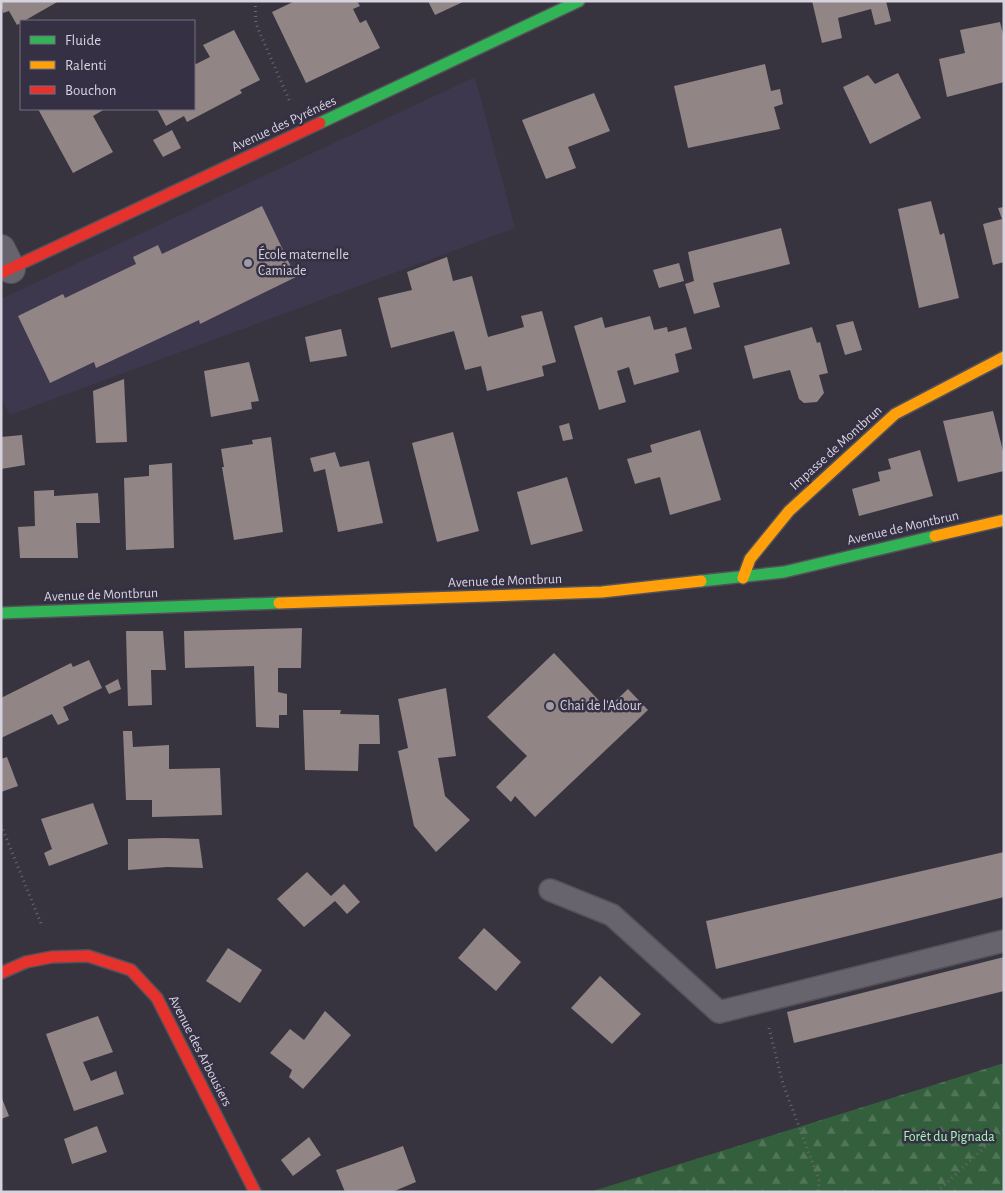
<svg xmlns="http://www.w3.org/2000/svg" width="1005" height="1193" font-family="'Alegreya Sans',sans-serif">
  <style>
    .built { fill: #3e384f }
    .forest { fill: url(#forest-firs) }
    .building { fill: #928586 }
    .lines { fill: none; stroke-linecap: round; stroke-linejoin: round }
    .lane-casing { stroke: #53515a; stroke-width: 24 }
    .street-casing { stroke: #53515a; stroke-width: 30 }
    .fast-casing { stroke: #53515a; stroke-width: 14 }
    .slow-casing { stroke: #53515a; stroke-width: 14 }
    .jam-casing { stroke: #53515a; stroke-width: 14 }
    .path { stroke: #69686f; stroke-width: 3; stroke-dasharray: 1 4; stroke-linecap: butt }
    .lane { stroke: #67646d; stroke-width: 21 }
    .street { stroke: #67646d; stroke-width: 28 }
    .fast { stroke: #30b455; stroke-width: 11 }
    .slow { stroke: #ff9f0a; stroke-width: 11 }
    .jam { stroke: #e5322d; stroke-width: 11 }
    .poi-dot { fill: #9e9ba7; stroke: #353043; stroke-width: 2 }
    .labels { text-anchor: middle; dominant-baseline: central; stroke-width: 5; stroke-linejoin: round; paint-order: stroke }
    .street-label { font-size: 14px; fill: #d6d3df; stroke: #353043 }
    .poi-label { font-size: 14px; fill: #d6d3df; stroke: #353043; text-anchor: start }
    .park-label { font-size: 14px; fill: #a5f9b0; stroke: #353043 }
  </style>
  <defs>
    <pattern id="forest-firs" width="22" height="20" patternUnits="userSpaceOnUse" patternTransform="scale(1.25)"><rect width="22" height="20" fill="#345f3c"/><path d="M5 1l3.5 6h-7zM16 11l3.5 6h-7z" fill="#517558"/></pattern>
  </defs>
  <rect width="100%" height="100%" fill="#37343f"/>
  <polygon class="built" points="475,77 515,228 10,415 1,398 1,299"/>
  <polygon class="forest" points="1004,1063 1004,1192 590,1192"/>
  <g class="building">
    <polygon points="1,1 59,1 17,25 9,11 3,13"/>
    <polygon points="295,1 357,1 360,6 353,9 360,23 366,20 380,48 306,83 272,12"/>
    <polygon points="428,1 465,1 435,15"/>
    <polygon points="812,1 886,1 891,21 875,25 871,9 838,18 842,38 822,43"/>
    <polygon points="1000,22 1004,38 1004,82 947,97 939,59 965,53 960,30"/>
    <polygon points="234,30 260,80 240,90 242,93 187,122 184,116 166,126 157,109 194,109 194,65 210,57 203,45"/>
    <polygon points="765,64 771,91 780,89 783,104 774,107 780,129 688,148 674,86"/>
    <polygon points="898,73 921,118 870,144 843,87 868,75 875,84"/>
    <polygon points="594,93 610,131 568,147 576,168 546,179 522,120"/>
    <polygon points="38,109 105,109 93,116 113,152 73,173"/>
    <polygon points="172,130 181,148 163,157 153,140"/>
    <polygon points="931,201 940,235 944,233 959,298 919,308 898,209"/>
    <polygon points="262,206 296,277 200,324 199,320 96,368 94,362 50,383 18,316 63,294 65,298 136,264 133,257 158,245 162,254"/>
    <polygon points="1004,207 1004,262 993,265 983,224 1002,219 998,208"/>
    <polygon points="781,228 790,264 713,283 720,307 694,314 685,284 694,281 688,252"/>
    <polygon points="447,257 453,281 472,276 488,337 524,327 521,316 542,311 556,362 542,366 544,376 487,391 481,366 465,370 454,331 391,348 378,298 412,290 407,272"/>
    <polygon points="679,263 684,281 659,288 653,270"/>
    <polygon points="650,316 654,330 667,327 668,332 686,327 692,349 675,354 679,372 634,385 629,367 617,371 626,402 599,410 574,326 602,317 605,328"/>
    <polygon points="853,321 862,350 845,355 836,325"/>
    <polygon points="812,327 817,343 820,342 828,373 819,375 824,393 817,402 804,403 799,399 790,370 753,379 744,346"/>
    <polygon points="341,329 347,356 310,362 305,337"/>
    <polygon points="249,362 259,401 251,402 252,409 211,417 204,371"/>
    <polygon points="124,379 127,442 96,443 93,391"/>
    <polygon points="993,411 1004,455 1004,471 958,482 943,421"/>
    <polygon points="569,423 573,439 563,441 559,426"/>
    <polygon points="700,430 721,500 670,515 660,477 635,484 627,459 652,452 650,445"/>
    <polygon points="453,432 479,531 437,542 412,443"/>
    <polygon points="22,435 25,465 1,469 1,437"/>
    <polygon points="271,437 283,532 234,540 222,467 224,467 221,449 253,444 252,440"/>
    <polygon points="920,450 933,496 859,516 852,489 880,481 878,472 891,469 888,459"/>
    <polygon points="335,452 340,467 369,461 383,523 338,532 325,469 314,472 310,458"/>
    <polygon points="172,463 174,548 126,550 124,478 149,476 149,465"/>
    <polygon points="567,477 583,531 531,545 517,492"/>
    <polygon points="54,490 54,496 98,493 100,523 76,523 78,558 20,558 18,527 35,526 34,491"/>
    <polygon points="302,628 301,668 278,668 278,692 287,694 287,715 279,715 279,728 256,727 254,666 185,668 184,631"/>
    <polygon points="126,631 163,631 166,670 151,670 152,705 128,706"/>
    <polygon points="554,653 607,709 628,689 648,710 535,817 515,796 511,802 496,787 527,756 487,717"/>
    <polygon points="89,660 102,688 63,707 69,720 58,725 52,714 1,738 1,698 71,663 73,667"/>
    <polygon points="118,679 121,689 109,694 105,686"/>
    <polygon points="446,688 456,756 438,758 445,796 470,820 436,852 414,826 398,751 408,748 398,699"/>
    <polygon points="303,710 341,710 340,714 379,715 380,744 359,744 358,771 305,770"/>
    <polygon points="123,731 132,731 133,747 169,745 169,769 220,768 222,815 152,817 152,800 126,800"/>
    <polygon points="7,757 18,786 1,792 1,759"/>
    <polygon points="93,803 108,844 49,866 44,853 52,849 41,819"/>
    <polygon points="164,838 199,839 203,868 167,867 128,870 128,839"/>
    <polygon points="1004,852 1004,897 716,969 706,921"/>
    <polygon points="307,872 331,896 344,884 360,902 347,914 335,901 304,927 277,899"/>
    <polygon points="484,928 521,962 496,991 458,958"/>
    <polygon points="228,948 262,970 240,1003 206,981"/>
    <polygon points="1004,957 1004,991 794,1043 787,1012"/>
    <polygon points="600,976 641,1014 612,1044 571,1008"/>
    <polygon points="325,1011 351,1035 303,1089 289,1077 292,1070 270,1053 290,1029 304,1040"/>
    <polygon points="98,1016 113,1052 83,1062 91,1081 116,1071 124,1094 74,1111 46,1034"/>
    <polygon points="1,1096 9,1116 1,1119"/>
    <polygon points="97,1126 107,1152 72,1164 64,1139"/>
    <polygon points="309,1137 321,1155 293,1176 281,1160"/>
    <polygon points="403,1146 416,1182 392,1192 345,1192 336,1170"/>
  </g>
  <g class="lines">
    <defs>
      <polyline id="lane" points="550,890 612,915 719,1012 1004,941"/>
      <polyline id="street" points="1,249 11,269"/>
      <g id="fast">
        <polyline points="320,123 579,1"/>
        <polyline points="701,581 784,572 935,536"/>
        <polyline points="1,613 279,603"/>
      </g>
      <g id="slow">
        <polyline points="935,536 1004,520"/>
        <polyline points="743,578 750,559 789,511 895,414 1004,357"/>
        <polyline points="279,603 602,592 701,581"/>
      </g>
      <g id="jam">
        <polyline points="1,273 320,123"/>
        <polyline points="1,973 26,962 52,957 88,956 131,970 157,998 255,1192"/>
      </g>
    </defs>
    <use href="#lane" class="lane-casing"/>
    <use href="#street" class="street-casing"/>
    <use href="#fast" class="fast-casing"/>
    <use href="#slow" class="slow-casing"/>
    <use href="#jam" class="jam-casing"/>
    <g class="path">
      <polyline points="255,1 256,24 290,102"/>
      <polyline points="1,825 42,926"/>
      <polyline points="769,1028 783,1084 819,1180 819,1192"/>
      <polyline points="937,1192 1004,1129"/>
    </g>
    <use href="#lane" class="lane"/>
    <use href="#street" class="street"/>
    <use href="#fast" class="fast"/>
    <use href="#slow" class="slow"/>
    <use href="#jam" class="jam"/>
  </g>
  <g class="poi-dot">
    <circle cx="248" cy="263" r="5"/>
    <circle cx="550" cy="706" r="5"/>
  </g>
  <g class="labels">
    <g class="street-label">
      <text transform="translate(284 124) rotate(-25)">Avenue des Pyrénées</text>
      <text transform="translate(836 448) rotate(-42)">Impasse de Montbrun</text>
      <text transform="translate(903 528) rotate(-13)">Avenue de Montbrun</text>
      <text transform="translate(505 581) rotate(-2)">Avenue de Montbrun</text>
      <text transform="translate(101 595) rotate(-2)">Avenue de Montbrun</text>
      <text transform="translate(200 1051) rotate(63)">Avenue des Arbousiers</text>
    </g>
    <g class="poi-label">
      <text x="258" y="255">École maternelle<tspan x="258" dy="16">Camiade</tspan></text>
      <text x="560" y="706">Chai de l'Adour</text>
    </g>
    <g class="park-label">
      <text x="949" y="1137">Forêt du Pignada</text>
    </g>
  </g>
  <rect width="1005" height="1193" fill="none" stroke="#d6d3df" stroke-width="5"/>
  <rect x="20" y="20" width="175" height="90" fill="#353043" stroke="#757181"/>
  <rect x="30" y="36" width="25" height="8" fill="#30b455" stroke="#757181"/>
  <text x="65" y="45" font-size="15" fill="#d6d3df">Fluide</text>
  <rect x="30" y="61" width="25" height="8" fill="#ff9f0a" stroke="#757181"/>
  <text x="65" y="70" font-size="15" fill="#d6d3df">Ralenti</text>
  <rect x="30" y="86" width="25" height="8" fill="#e5322d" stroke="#757181"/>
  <text x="65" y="95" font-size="15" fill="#d6d3df">Bouchon</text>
</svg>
